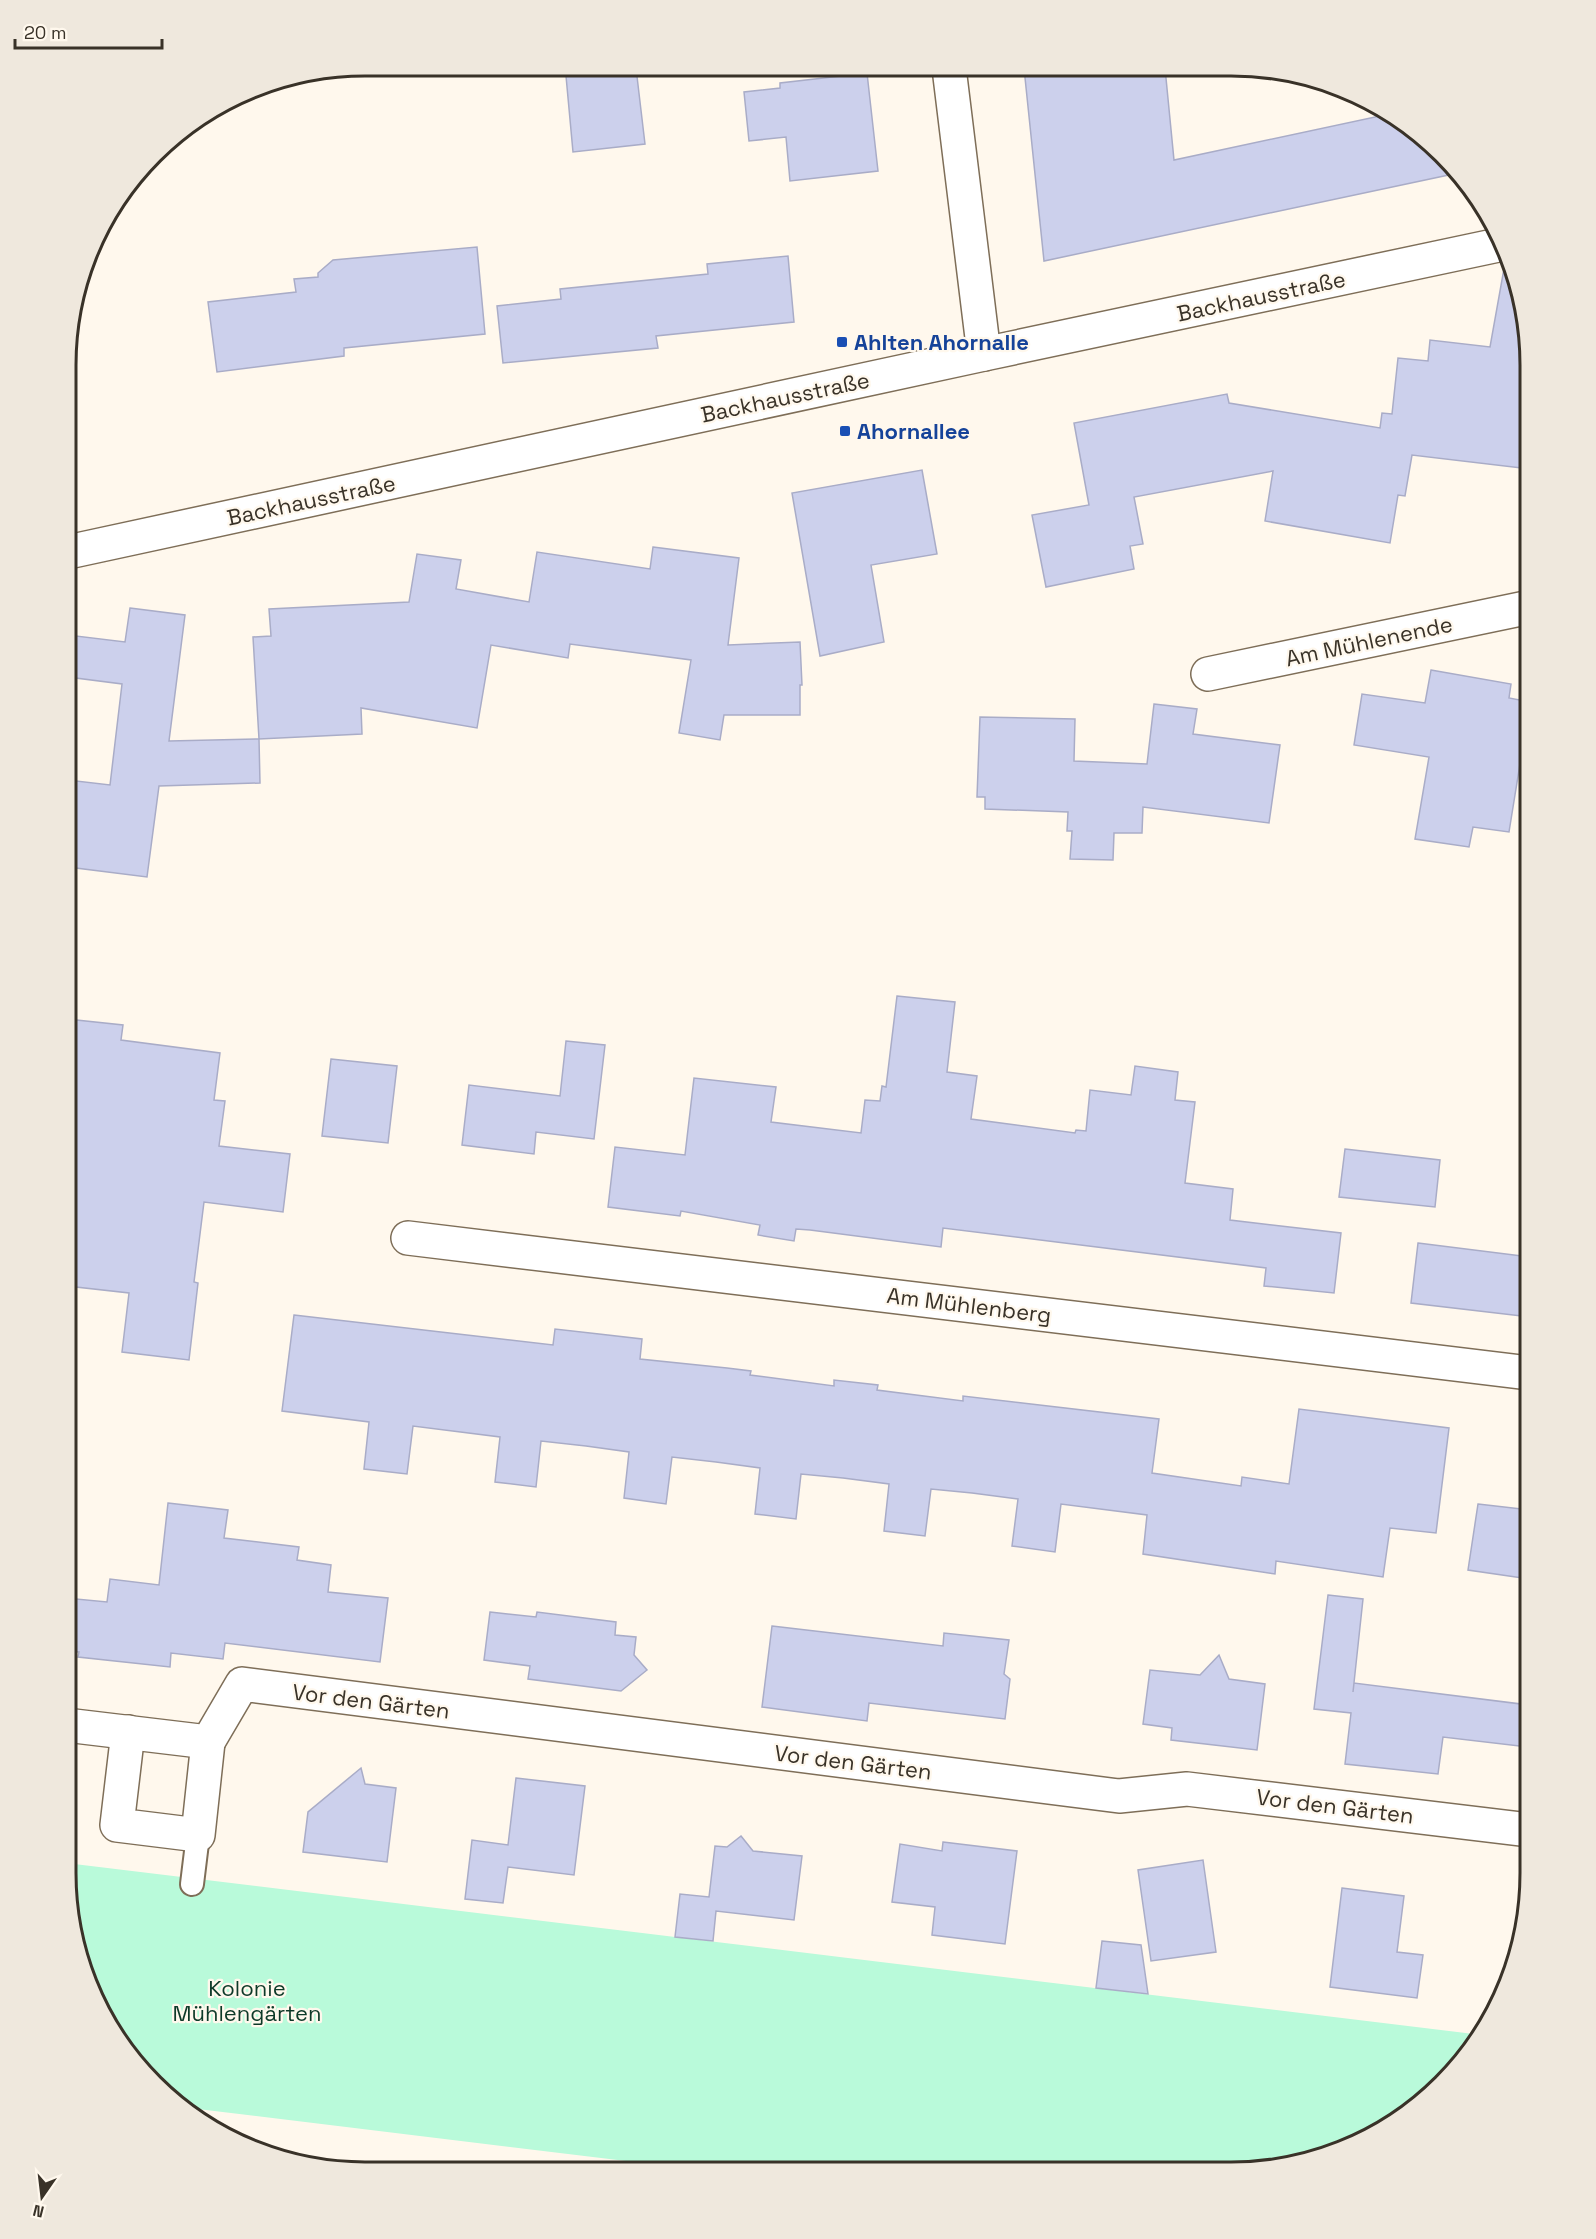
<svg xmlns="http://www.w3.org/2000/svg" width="1596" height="2239" font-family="'Space Grotesk',sans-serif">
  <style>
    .green { fill: #b9fada }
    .building { fill: #ccd0ec; stroke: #a9acc7; stroke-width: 1.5 }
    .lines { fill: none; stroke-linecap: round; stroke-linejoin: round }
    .lane-casing { stroke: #7e6e58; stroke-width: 26 }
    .street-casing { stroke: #7e6e58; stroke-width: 36 }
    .lane { stroke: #fff; stroke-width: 22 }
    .street { stroke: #fff; stroke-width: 33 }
    .transit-dot { fill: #1a4fb4; stroke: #fff8ed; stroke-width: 2 }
    .labels { text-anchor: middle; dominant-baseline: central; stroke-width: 4.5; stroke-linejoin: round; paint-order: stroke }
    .street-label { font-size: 22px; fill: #393228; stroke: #fff8ed }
    .transit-label { font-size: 22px; font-weight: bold; fill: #164399; stroke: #fff8ed; text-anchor: start }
    .park-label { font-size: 22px; fill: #0d3a28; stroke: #fff8ed }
    .rim { fill: none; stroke: #393228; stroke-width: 3 }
  </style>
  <rect width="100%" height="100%" fill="#fff8ed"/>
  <polygon class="green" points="66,1863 1482,2035 1428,2099 1363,2142 1308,2163 1231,2173 717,2172 181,2107 140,2071 97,2006 72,1933"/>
  <g class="building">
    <polygon points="636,68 645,144 573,152 566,76"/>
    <polygon points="1024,68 1165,68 1174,160 1389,114 1413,128 1458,173 1044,261"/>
    <polygon points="867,73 878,171 790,181 786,137 749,141 744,92 780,88 780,83"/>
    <polygon points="477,247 485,334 344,348 344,356 217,372 208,302 296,292 294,279 318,277 318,273 333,260"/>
    <polygon points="788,256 794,322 656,336 658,348 503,363 497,306 561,299 560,289 708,274 707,264"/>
    <polygon points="1509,261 1524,306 1530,365 1530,469 1412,455 1405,496 1398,495 1390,543 1265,521 1273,471 1134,497 1143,544 1130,546 1134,569 1046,587 1032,515 1089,505 1074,423 1227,394 1229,403 1380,428 1382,413 1392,414 1398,358 1428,361 1430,340 1490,347 1505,263"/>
    <polygon points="922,470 937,554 871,565 884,642 820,656 792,493"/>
    <polygon points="653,547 739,558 728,645 800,642 802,685 800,685 800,715 724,715 720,740 679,733 691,660 570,644 568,658 491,645 477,728 361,708 362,734 259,739 253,637 271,636 269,609 409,602 417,554 461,560 456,589 529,602 537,552 650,569"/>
    <polygon points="130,608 185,615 169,741 259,739 260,783 159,786 147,877 68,867 68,780 110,785 122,684 68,677 68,635 125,642"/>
    <polygon points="1431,670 1511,684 1509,698 1530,702 1509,832 1473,827 1469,847 1415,839 1429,757 1354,745 1362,694 1425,703"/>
    <polygon points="1154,704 1197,709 1193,734 1280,745 1269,823 1143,807 1142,833 1114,833 1113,860 1070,859 1072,831 1067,831 1068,812 985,809 985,797 977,797 980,717 1075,719 1074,761 1147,764"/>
    <polygon points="897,996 955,1002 947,1072 977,1076 971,1119 1075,1133 1076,1130 1086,1131 1090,1090 1131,1095 1135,1066 1178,1072 1175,1100 1195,1102 1185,1183 1233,1189 1230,1220 1341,1233 1334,1293 1264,1286 1266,1268 943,1228 941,1247 810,1230 796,1229 794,1241 758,1235 760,1225 681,1211 680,1216 608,1207 615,1147 685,1155 694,1078 776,1087 771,1122 861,1133 865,1100 880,1101 882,1086 886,1087"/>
    <polygon points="67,1019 123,1025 121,1040 220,1053 214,1100 225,1101 219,1146 290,1154 283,1212 204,1202 194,1282 198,1283 189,1360 122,1352 129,1293 67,1286 67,1203 74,1145 67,1144"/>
    <polygon points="566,1041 605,1045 594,1139 536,1132 534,1154 462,1145 469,1085 560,1096"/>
    <polygon points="331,1059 397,1066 388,1143 322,1136"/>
    <polygon points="1345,1149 1440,1160 1435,1207 1339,1197"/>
    <polygon points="1418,1243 1530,1257 1530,1317 1411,1303"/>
    <polygon points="294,1315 553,1345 555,1329 599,1334 642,1339 640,1359 727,1368 751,1371 750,1375 834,1386 834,1380 878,1385 877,1390 963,1401 963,1396 1159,1419 1152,1473 1241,1486 1242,1477 1289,1484 1299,1409 1449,1428 1436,1533 1390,1528 1383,1577 1276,1561 1275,1574 1143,1554 1147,1515 1061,1504 1055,1552 1012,1546 1018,1499 972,1493 931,1489 925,1536 884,1531 889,1484 843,1478 801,1474 796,1519 755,1514 760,1468 716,1462 672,1457 666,1504 624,1498 629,1452 586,1446 541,1441 536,1487 495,1482 500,1437 413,1426 407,1474 364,1469 369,1422 282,1411"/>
    <polygon points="168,1503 228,1510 224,1538 299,1547 297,1560 331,1565 328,1592 388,1598 380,1662 225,1643 223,1659 171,1653 170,1667 78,1657 79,1652 66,1651 66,1598 107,1602 110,1579 159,1585"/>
    <polygon points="1478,1504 1530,1510 1529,1579 1468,1570"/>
    <polygon points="1328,1595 1363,1599 1353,1692 1354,1683 1529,1705 1529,1747 1443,1737 1438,1774 1345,1764 1351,1713 1314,1709"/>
    <polygon points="490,1612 536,1617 537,1612 616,1622 615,1635 636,1637 634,1655 647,1670 621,1691 528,1679 530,1666 484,1660"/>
    <polygon points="772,1626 943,1646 944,1633 1009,1640 1004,1674 1010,1679 1005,1719 869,1703 867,1721 762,1707"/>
    <polygon points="1219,1655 1229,1679 1265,1684 1257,1750 1171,1740 1172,1728 1143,1724 1150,1670 1200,1675"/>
    <polygon points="361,1768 365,1784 396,1788 387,1862 303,1852 308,1812"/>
    <polygon points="516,1778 585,1786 574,1875 508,1867 503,1903 465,1899 472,1840 508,1845"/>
    <polygon points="741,1836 753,1851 802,1856 794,1920 716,1911 713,1941 675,1937 680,1894 709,1897 715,1846 727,1847"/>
    <polygon points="943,1842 1017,1851 1005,1944 932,1935 935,1907 892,1902 900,1844 942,1851"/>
    <polygon points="1203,1860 1216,1952 1151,1961 1138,1870"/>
    <polygon points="1342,1888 1404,1896 1397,1952 1423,1955 1417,1998 1330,1987"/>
    <polygon points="1102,1941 1141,1945 1148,1994 1096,1988"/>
  </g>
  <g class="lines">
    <defs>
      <polyline id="lane" points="192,1884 198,1835"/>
      <g id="street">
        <polyline points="949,68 984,354"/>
        <polyline points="68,552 984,354 1503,244"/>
        <polyline points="1208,674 1530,607"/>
        <polyline points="408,1238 1530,1373"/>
        <polyline points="66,1725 208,1742 242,1684 1119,1796 1187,1789 1529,1830"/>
        <polyline points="128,1732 117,1825 198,1835 208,1742"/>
      </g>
    </defs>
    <use href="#lane" class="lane-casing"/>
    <use href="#street" class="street-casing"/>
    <use href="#lane" class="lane"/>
    <use href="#street" class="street"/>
  </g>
  <g class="transit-dot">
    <rect x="836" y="336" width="12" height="12" rx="3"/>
    <rect x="839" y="425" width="12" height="12" rx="3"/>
  </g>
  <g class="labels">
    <g class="street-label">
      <text transform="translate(1261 296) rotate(-12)">Backhausstraße</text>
      <text transform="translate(785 397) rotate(-12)">Backhausstraße</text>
      <text transform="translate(311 500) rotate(-12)">Backhausstraße</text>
      <text transform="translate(1369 641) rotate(-12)">Am Mühlenende</text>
      <text transform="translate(969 1305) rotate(7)">Am Mühlenberg</text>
      <text transform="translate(371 1701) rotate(7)">Vor den Gärten</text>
      <text transform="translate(853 1762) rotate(7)">Vor den Gärten</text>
      <text transform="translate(1335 1806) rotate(7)">Vor den Gärten</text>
    </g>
    <g class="transit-label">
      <text x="854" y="342">Ahlten Ahornalle</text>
      <text x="857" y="431">Ahornallee</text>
    </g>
    <g class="park-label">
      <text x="247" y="1988">Kolonie<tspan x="247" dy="25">Mühlengärten</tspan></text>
    </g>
  </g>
  <path d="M0 0H1596V2239H0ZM365 76H1231A289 289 0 0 1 1520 365V1873A289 289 0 0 1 1231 2162H365A289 289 0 0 1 76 1873V365A289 289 0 0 1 365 76Z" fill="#efe8dd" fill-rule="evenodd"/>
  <path class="rim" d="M365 76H1231A289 289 0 0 1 1520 365V1873A289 289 0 0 1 1231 2162H365A289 289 0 0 1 76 1873V365A289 289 0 0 1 365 76Z"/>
  <g transform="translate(42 2197) rotate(194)" stroke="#fff8ed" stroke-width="4.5" paint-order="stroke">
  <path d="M0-4.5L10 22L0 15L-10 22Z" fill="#393228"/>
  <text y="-9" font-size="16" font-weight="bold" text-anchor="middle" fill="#393228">N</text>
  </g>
  <path d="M15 39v9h147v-9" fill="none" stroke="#393228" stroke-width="3"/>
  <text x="24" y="39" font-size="18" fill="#393228" stroke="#fff8ed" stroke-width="4.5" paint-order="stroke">20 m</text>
</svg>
